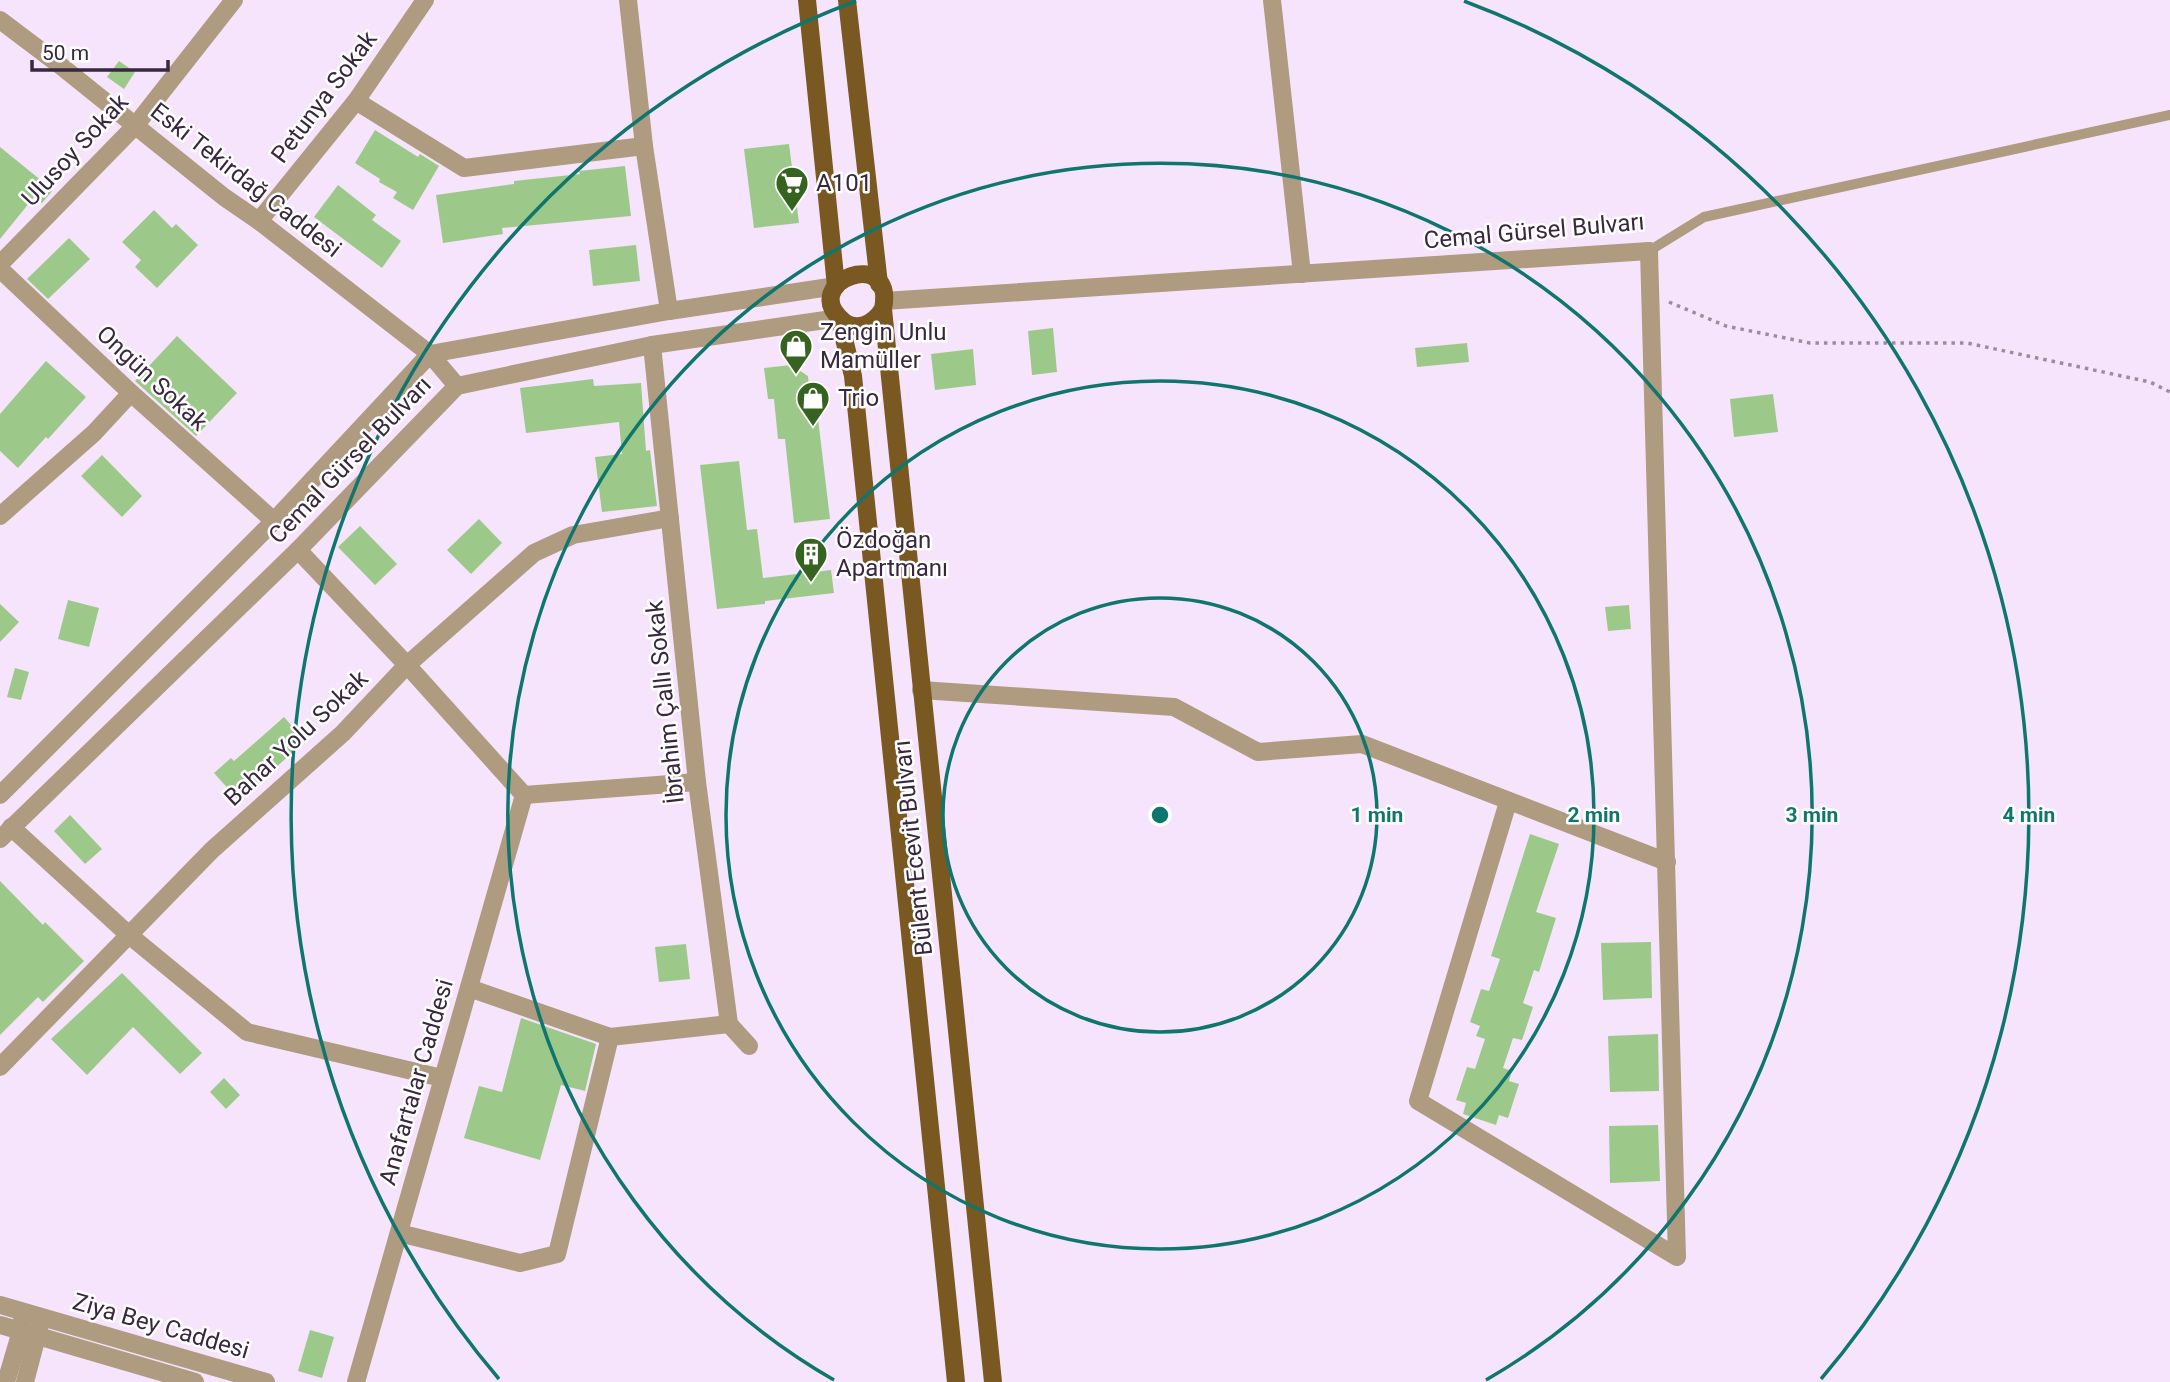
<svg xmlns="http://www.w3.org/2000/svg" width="2170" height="1382" font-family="Roboto,sans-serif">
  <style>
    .building { fill: #9cc98a }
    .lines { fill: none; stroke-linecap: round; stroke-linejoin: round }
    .path { stroke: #9c8aa2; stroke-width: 3.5; stroke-dasharray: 3.5 5; stroke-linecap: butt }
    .service { stroke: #ae9b80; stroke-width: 10 }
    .minor { stroke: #ae9b80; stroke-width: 18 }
    .tertiary { stroke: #ae9b80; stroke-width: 18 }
    .primary { stroke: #795821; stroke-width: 18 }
    .ring { fill: none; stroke: #0f766e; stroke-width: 3.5 }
    .labels { text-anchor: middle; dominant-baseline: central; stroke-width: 5; stroke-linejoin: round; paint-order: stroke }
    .street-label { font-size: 24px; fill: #39273f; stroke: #fff }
    .poi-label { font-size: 24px; fill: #39273f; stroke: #fff; text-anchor: start }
    .centre { fill: #0f766e; stroke: #fff; stroke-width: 3.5 }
    .ring-label { font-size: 21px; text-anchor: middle; font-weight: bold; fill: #0f766e; stroke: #fff; stroke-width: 5; stroke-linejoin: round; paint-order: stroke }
  </style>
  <rect width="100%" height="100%" fill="#f6e4fd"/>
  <g class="building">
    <polygon points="119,61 135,72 124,89 107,77"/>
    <polygon points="375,130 418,157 420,154 439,166 413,210 393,198 397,192 379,182 380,179 355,163"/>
    <polygon points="789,144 799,223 754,228 744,149"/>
    <polygon points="0,147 53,190 42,203 34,197 0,239"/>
    <polygon points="625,166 631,216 502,228 503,234 443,243 436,195 514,184 514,181 580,174 579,171"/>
    <polygon points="338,185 376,215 372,220 401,241 382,268 314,217"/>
    <polygon points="154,210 172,228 176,224 198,245 157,288 135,267 141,260 122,242"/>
    <polygon points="69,238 90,259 48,299 27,279"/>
    <polygon points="636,245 640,281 593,286 589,250"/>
    <polygon points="1053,328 1057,372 1032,375 1028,331"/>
    <polygon points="177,336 237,393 196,436 135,381"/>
    <polygon points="1467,343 1469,362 1417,367 1415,348"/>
    <polygon points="973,349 976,385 935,390 931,354"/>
    <polygon points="46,361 86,397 48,439 46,437 18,468 0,451 0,414"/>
    <polygon points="791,365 808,376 811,411 817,410 830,519 794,523 785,439 778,439 774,399 768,399 764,368"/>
    <polygon points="593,379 594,386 641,383 646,451 650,450 657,506 602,512 595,457 622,454 619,422 526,433 520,388"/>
    <polygon points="1773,394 1778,432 1734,437 1730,399"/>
    <polygon points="102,455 142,496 122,517 81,476"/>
    <polygon points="739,461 747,530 757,529 763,578 831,570 834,593 765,601 765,604 717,609 700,465"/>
    <polygon points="479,519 502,543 471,574 447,550"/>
    <polygon points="360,526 397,564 375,585 338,547"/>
    <polygon points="68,600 99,608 89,647 58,639"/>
    <polygon points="0,604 19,622 0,642"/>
    <polygon points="1629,605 1631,629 1608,631 1605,607"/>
    <polygon points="15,668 29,672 21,700 7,697"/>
    <polygon points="284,717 305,741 239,801 214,773 231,758 234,761"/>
    <polygon points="70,815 102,849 85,864 54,831"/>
    <polygon points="1530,834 1559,844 1536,912 1556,918 1539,972 1534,970 1523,1003 1533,1007 1522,1040 1513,1038 1503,1068 1512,1071 1509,1081 1519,1084 1508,1118 1499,1115 1496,1125 1463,1114 1466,1103 1456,1100 1467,1067 1475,1069 1485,1039 1476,1036 1480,1026 1470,1022 1481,989 1489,991 1500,959 1491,956"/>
    <polygon points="0,881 43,925 45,922 84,961 43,1002 38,997 0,1035"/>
    <polygon points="1651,942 1652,998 1603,1000 1601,943"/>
    <polygon points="686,944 690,979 659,982 655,947"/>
    <polygon points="122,973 202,1053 180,1074 133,1027 87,1075 51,1039"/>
    <polygon points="521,1018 596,1044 585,1091 561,1085 540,1160 464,1138 479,1086 502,1092"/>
    <polygon points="1658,1034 1659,1091 1610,1092 1608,1036"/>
    <polygon points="224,1078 240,1095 226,1109 210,1092"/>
    <polygon points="1658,1125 1660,1181 1610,1183 1609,1126"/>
    <polygon points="310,1330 334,1337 322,1378 298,1371"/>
  </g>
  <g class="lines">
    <polyline class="path" points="1669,302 1726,326 1810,343 1967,343 2150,382 2170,392"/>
    <polyline class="service" points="1649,251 1704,217 2170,115"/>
    <g class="minor">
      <polyline points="628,0 644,146 669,311"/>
      <polyline points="1272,0 1302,274"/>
      <polyline points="356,101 464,168 644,146"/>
      <polyline points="259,221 356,101 425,0"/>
      <polyline points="0,264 135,126 234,0"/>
      <polyline points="0,269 131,393 274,521"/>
      <polyline points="652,345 697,782 729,1024 749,1046"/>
      <polyline points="298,550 407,665 524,795 697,782"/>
      <polyline points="921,690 1174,707 1258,752 1362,744 1667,862"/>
      <polyline points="1508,802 1418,1101 1677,1257 1649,251"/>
      <polyline points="469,988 610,1037 729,1024"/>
      <polyline points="0,1067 212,850 343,733 407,665 534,553 573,535 670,518"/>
      <polyline points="399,1233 520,1263 557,1254 610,1037"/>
      <polyline points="0,1325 21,1331"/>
      <polyline points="6,1382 21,1331 23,1312"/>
      <polyline points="25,1382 41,1321"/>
    </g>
    <g class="tertiary">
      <polyline points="0,20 61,66 224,197 259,221 430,354 457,386"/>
      <polyline points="884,301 1649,251"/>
      <polyline points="0,516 94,433 131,393"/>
      <polyline points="0,795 274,521 430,354 669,311 836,286"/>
      <polyline points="11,827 129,935 247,1032 442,1078"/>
      <polyline points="0,839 298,550 457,386 652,345 839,318"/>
      <polyline points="0,1305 266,1382"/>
      <polyline points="21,1331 195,1382"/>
      <polyline points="356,1382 524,795"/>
    </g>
    <g class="primary">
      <polyline points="807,0 836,286"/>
      <polyline points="847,0 879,284"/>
      <path d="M 883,309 C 874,324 856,333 842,320 C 798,282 896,245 883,309 L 993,1382"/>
      <polyline points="839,318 853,376 956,1382"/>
    </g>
  </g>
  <g class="ring">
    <circle cx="1160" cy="815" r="217"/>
    <circle cx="1160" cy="815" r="434"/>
    <path d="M834 1380A652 652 0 1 1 1486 1380"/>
    <path d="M499 1379A869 869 0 0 1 856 1M1464 1A869 869 0 0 1 1821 1379"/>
  </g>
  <defs>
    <symbol id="supermarket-pin" viewBox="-11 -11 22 30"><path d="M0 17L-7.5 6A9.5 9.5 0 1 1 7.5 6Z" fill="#376321" stroke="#fff"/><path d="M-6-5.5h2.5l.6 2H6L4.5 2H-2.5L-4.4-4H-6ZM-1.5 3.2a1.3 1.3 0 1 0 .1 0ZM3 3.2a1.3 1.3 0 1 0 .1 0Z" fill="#fff"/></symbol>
    <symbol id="shop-pin" viewBox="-11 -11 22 30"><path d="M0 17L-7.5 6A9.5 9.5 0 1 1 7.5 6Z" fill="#376321" stroke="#fff"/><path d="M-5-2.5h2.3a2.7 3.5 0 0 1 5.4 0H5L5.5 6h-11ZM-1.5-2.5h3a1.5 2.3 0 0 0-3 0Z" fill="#fff"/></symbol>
    <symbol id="building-pin" viewBox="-11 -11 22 30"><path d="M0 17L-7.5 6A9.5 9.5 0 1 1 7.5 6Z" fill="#376321" stroke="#fff"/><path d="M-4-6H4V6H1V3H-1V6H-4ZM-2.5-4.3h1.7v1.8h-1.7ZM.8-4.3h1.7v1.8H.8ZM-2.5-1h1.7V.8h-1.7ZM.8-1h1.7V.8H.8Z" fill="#fff"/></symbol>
  </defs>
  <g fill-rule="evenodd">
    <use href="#supermarket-pin" x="773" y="164" width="38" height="52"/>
    <use href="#shop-pin" x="777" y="327" width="38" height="52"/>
    <use href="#shop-pin" x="794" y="379" width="38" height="52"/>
    <use href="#building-pin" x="792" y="535" width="38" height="52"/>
  </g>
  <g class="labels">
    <g class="street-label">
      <text transform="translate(324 97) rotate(-53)">Petunya Sokak</text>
      <text transform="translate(75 150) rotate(-47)">Ulusoy Sokak</text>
      <text transform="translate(246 180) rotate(38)">Eski Tekirdağ Caddesi</text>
      <text transform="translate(1534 231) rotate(-5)">Cemal Gürsel Bulvarı</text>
      <text transform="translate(152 378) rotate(43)">Ongün Sokak</text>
      <text transform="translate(350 460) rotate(-46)">Cemal Gürsel Bulvarı</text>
      <text transform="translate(665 702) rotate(-96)">İbrahim Çallı Sokak</text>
      <text transform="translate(296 738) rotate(-43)">Bahar Yolu Sokak</text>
      <text transform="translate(913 848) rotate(-96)">Bülent Ecevit Bulvarı</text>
      <text transform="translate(416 1082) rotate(-74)">Anafartalar Caddesi</text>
      <text transform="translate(161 1326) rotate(16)">Ziya Bey Caddesi</text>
    </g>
    <g class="poi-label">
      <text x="816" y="183">A101</text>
      <text x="820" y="332">Zengin Unlu<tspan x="820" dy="28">Mamüller</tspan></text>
      <text x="838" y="398">Trio</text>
      <text x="836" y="540">Özdoğan<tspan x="836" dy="28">Apartmanı</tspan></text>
    </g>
  </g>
  <circle cx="1160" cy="815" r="10" class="centre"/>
  <g class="ring-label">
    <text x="1377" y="822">1 min</text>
    <text x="1594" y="822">2 min</text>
    <text x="1812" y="822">3 min</text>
    <text x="2029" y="822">4 min</text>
  </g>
  <path d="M32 60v10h136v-10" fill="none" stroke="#39273f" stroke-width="3.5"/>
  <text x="42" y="60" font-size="21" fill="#39273f" stroke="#ffffff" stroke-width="5" paint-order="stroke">50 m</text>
</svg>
